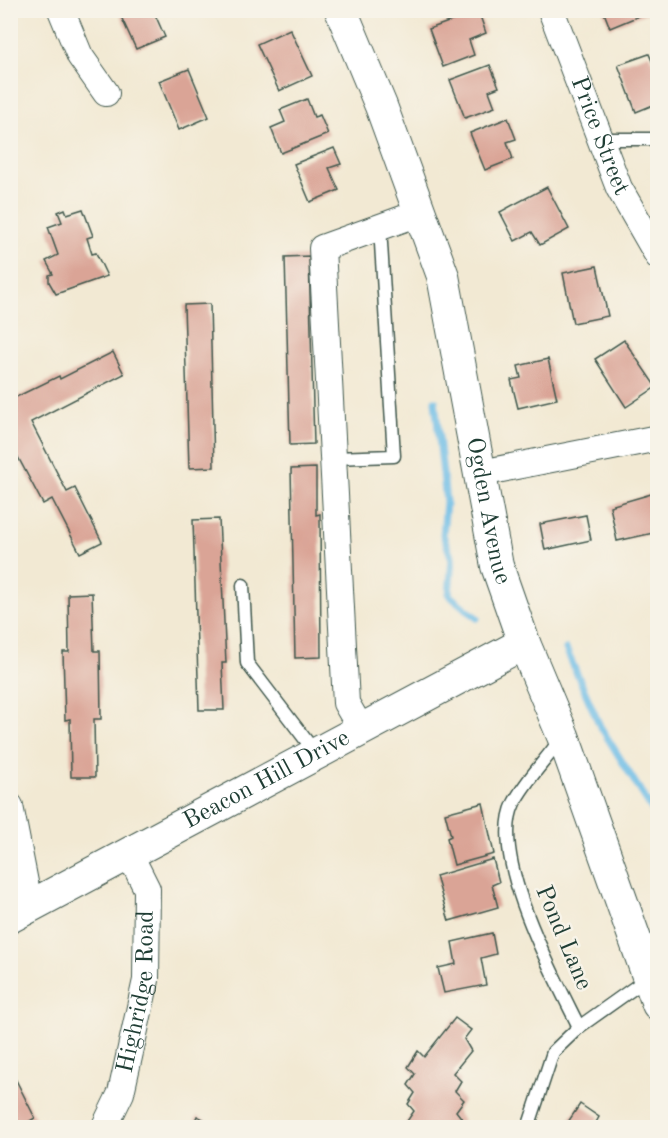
<svg xmlns="http://www.w3.org/2000/svg" width="668" height="1138" font-family="'Old Standard TT',serif">
  <style>
    .lines { fill: none; stroke-linecap: round; stroke-linejoin: round }
    .stream { stroke: #6abce6; stroke-width: 7 }
    .building { fill: #daa496 }
    .service-casing { stroke: #3f574c; stroke-width: 15 }
    .minor-casing { stroke: #3f574c; stroke-width: 28 }
    .tertiary-casing { stroke: #3f574c; stroke-width: 34 }
    .service { stroke: #fff; stroke-width: 12 }
    .minor { stroke: #fff; stroke-width: 26 }
    .tertiary { stroke: #fff; stroke-width: 32 }
    .labels { text-anchor: middle; dominant-baseline: central; stroke-width: 5; stroke-linejoin: round; paint-order: stroke }
    .street-label { font-size: 24px; fill: #1f3d34; stroke: #f7f3e8 }
  </style>
  <rect width="100%" height="100%" fill="#f7f3e8"/>
  <filter id="ink" filterUnits="userSpaceOnUse"><feTurbulence type="fractalNoise" baseFrequency=".0167" numOctaves="2"/><feDisplacementMap in="SourceGraphic" scale="12" xChannelSelector="R" yChannelSelector="G"/><feConvolveMatrix kernelMatrix="1 2 1 2 8 2 1 2 1" color-interpolation-filters="sRGB"/></filter>
  <filter id="wash" filterUnits="userSpaceOnUse"><feTurbulence type="fractalNoise" baseFrequency=".008" numOctaves="4" result="noise"/><feDisplacementMap in="SourceGraphic" scale="24" xChannelSelector="R" yChannelSelector="G"/><feGaussianBlur stdDeviation="1.35" result="paint"/><feColorMatrix in="noise" values="0 0 0 0 0 0 0 0 0 0 0 0 0 0 0 0 0 1.4 0 .05"/><feComposite in="paint" operator="in"/></filter>
  <g filter="url(#wash)">
    <rect width="100%" height="100%" fill="#f2e9d3"/>
    <g class="lines">
      <g class="stream">
        <polyline points="435,401 446,502 443,535 452,559 449,595 477,618"/>
        <polyline points="566,649 600,726 658,819"/>
      </g>
    </g>
    <g id="blocks">
      <g class="building">
        <polygon points="118,10 153,10 165,37 136,49"/>
        <polygon points="469,10 478,10 486,33 469,40 474,55 443,67 429,29 454,20 453,17"/>
        <polygon points="603,10 651,10 651,11 610,28"/>
        <polygon points="290,29 312,76 279,91 257,44"/>
        <polygon points="649,54 658,75 658,103 636,112 618,65"/>
        <polygon points="490,65 499,87 489,91 495,107 465,118 450,80"/>
        <polygon points="189,69 209,117 179,130 159,81"/>
        <polygon points="307,99 314,117 320,115 328,134 281,153 271,128 285,122 280,110"/>
        <polygon points="508,118 516,139 507,142 513,159 485,170 470,133"/>
        <polygon points="334,148 341,164 329,168 339,190 310,202 294,164"/>
        <polygon points="547,187 569,229 540,245 532,232 515,241 500,212"/>
        <polygon points="65,209 67,214 83,209 93,236 87,238 92,254 96,253 107,276 56,294 49,282 49,275 53,274 46,261 58,255 48,227 62,222 58,212"/>
        <polygon points="309,256 314,444 290,445 285,257"/>
        <polygon points="597,266 608,316 573,323 563,273"/>
        <polygon points="210,304 214,467 189,468 184,305"/>
        <polygon points="624,340 656,387 626,407 595,359"/>
        <polygon points="113,352 124,374 31,422 67,492 75,488 102,542 80,553 52,499 43,504 10,442 10,400 59,376 60,379"/>
        <polygon points="548,359 557,399 518,408 511,380 521,378 518,366"/>
        <polygon points="316,468 316,515 320,514 321,657 295,658 291,469"/>
        <polygon points="658,492 658,532 617,541 610,506"/>
        <polygon points="586,515 591,540 545,550 540,524"/>
        <polygon points="219,519 226,663 222,663 224,710 199,710 193,520"/>
        <polygon points="92,593 94,651 100,651 101,719 94,719 95,777 71,777 70,719 65,720 63,652 69,652 68,594"/>
        <polygon points="483,803 494,854 454,865 447,838 451,836 445,813"/>
        <polygon points="493,859 499,882 492,885 498,907 449,921 436,876"/>
        <polygon points="492,933 496,954 481,958 486,985 444,993 438,968 456,964 452,942"/>
        <polygon points="455,1018 471,1030 464,1039 471,1051 453,1073 461,1081 455,1091 464,1100 456,1111 463,1120 457,1128 410,1128 405,1124 414,1111 408,1104 415,1093 408,1085 415,1074 408,1067 418,1051 424,1057"/>
        <polygon points="16,1080 35,1118 18,1128 10,1128 10,1083"/>
        <polygon points="580,1104 599,1117 594,1126 596,1128 564,1128"/>
        <polygon points="197,1116 221,1128 192,1128"/>
      </g>
    </g>
  </g>
  <g filter="url(#ink)">
    <use href="#blocks" fill-opacity="0" stroke="#3f574c" stroke-width="1.5"/>
    <g class="lines">
      <defs>
        <g id="service">
          <polyline points="600,139 658,139"/>
          <polyline points="333,458 394,456 380,227"/>
          <polyline points="243,585 247,663 315,752"/>
          <path d="M 560,740 C 546,760 525,781 514,803 C 488,856 555,978 579,1027"/>
          <polyline points="528,1128 553,1052 579,1027 648,978"/>
        </g>
        <g id="minor">
          <polyline points="61,10 80,56 106,93"/>
          <path id="s1" d="M 551,10 L 619,188 L 658,256"/>
          <polyline points="481,473 658,438"/>
          <polyline points="361,729 346,703 322,248 422,212"/>
          <polyline points="10,806 30,908"/>
          <path id="s2" d="M 104,1128 L 121,1093 L 146,980 L 147,889 L 130,855"/>
        </g>
        <g id="tertiary">
          <path id="s3" d="M 341,10 L 381,106 L 443,276 L 497,566 L 524,643 L 563,736 L 658,1004"/>
          <path id="s4" d="M 10,917 L 524,643"/>
        </g>
      </defs>
      <use href="#service" class="service-casing"/>
      <use href="#minor" class="minor-casing"/>
      <use href="#tertiary" class="tertiary-casing"/>
      <use href="#service" class="service"/>
      <use href="#minor" class="minor"/>
      <use href="#tertiary" class="tertiary"/>
    </g>
  </g>
  <g class="labels">
    <g class="street-label">
      <text stroke="none"><textPath href="#s1" startOffset="135">Price Street</textPath></text>
      <text stroke="none"><textPath href="#s3" startOffset="524">Ogden Avenue</textPath></text>
      <text stroke="none"><textPath href="#s4" startOffset="291">Beacon Hill Drive</textPath></text>
      <text transform="translate(563 938) rotate(67)">Pond Lane</text>
      <text stroke="none"><textPath href="#s2" startOffset="142">Highridge Road</textPath></text>
    </g>
  </g>
  <rect width="668" height="1138" fill="none" stroke="#f7f3e8" stroke-width="36"/>
</svg>
